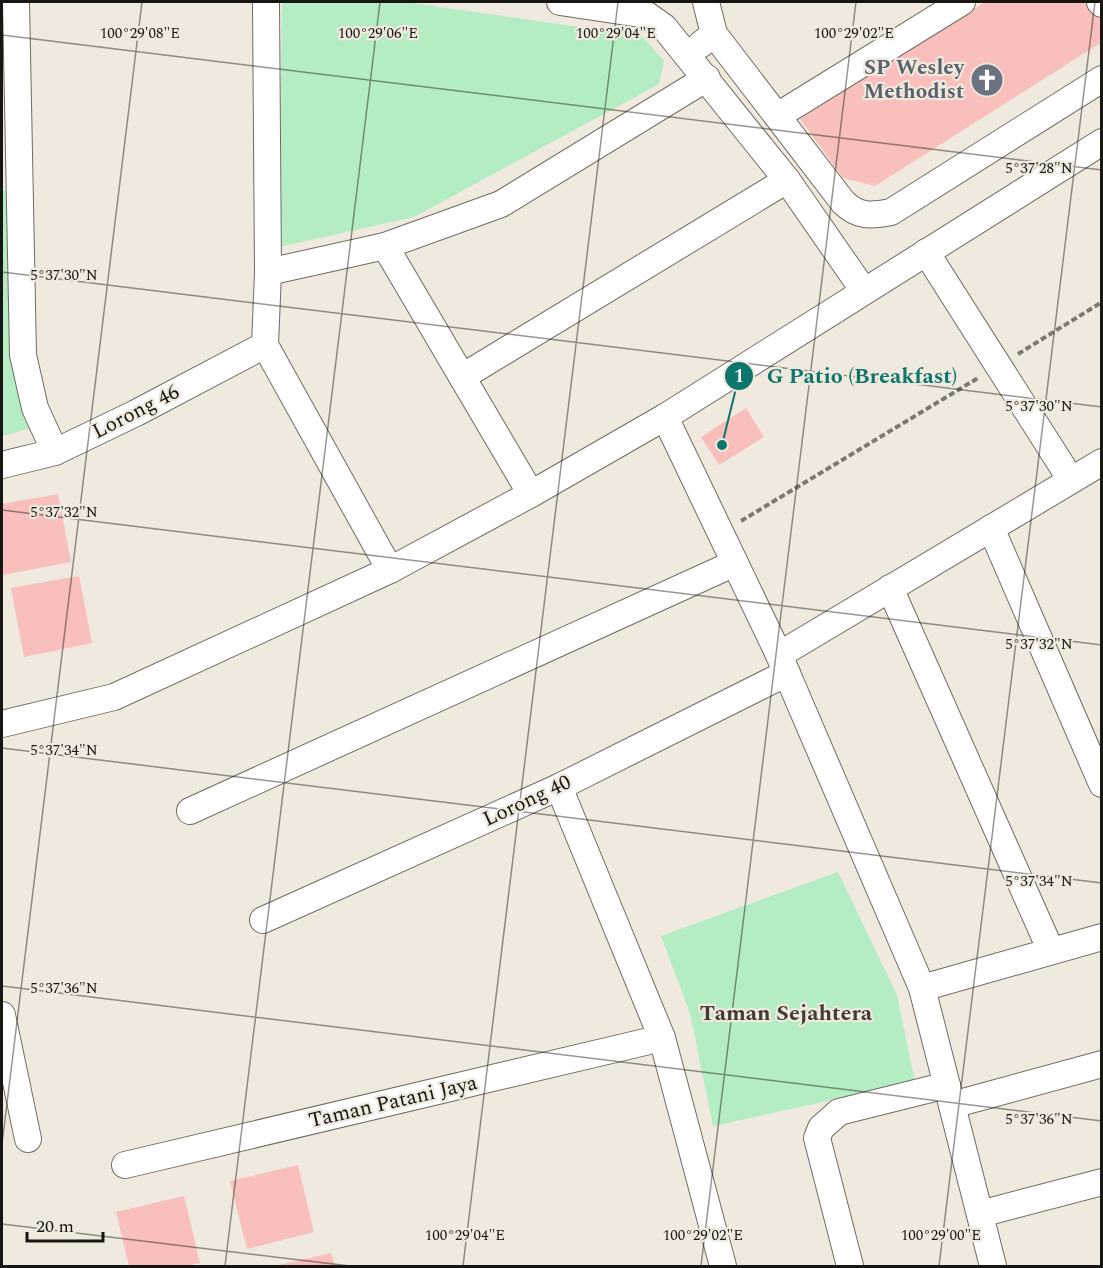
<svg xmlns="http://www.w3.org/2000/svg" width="1103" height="1268" font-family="Spectral,serif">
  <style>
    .green { fill: #b4edc3 }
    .building { fill: #f8bfbc }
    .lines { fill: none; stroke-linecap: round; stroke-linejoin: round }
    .minor-casing { stroke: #716c62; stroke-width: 28 }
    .path { stroke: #7d7972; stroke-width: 4; stroke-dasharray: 6 3; stroke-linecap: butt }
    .minor { stroke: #fff; stroke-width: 26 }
    .ticks { fill: none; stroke: #181612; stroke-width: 1.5; stroke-opacity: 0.45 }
    .labels { text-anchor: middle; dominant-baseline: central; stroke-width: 4.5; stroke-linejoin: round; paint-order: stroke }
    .worship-label { font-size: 21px; font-weight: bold; fill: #5b616d; stroke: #efe9de; text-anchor: end }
    .street-label { font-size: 21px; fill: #181612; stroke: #efe9de }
    .neighbourhood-label { font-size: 22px; font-weight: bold; fill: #423d34; stroke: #efe9de }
    .ticks-label { font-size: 15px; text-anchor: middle; fill: #181612; stroke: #efe9de; stroke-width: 4.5; stroke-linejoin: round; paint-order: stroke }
    .leader { fill: none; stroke: #0f766e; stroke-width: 2 }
    .callout-dot { fill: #0f766e; stroke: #efe9de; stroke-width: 2 }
    .mark-label { font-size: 18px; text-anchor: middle; font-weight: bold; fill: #fff }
    .callout-label { font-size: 22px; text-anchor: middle; font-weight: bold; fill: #0f766e; stroke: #efe9de; stroke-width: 4.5; stroke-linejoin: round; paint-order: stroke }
  </style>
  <rect width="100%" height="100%" fill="#efe9de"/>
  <g class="green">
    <polygon points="286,2 405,2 642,36 664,61 659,84 414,217 279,247 282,3"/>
    <polygon points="2,190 19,193 31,428 2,436"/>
    <polygon points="838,872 897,995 915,1082 713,1126 690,1013 661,936"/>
  </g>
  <g class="building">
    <polygon points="985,2 1088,2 1102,22 1102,42 875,186 843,178 800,119"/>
    <polygon points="746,408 764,437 719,465 701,437"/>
    <polygon points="58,494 71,562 3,575 2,504"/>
    <polygon points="79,576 92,643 24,657 11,588"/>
    <polygon points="298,1165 314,1232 247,1249 230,1181"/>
    <polygon points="184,1196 200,1263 186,1266 129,1266 116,1212"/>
    <polygon points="331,1253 335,1266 275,1266"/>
  </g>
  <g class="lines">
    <defs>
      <g id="minor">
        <polyline points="16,2 23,355 35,408 55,452"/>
        <polyline points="266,2 268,272 265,345 390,570"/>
        <polyline points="560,2 647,15 664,27 787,180 864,291"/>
        <polyline points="1100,2 1102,4"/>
        <path d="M 714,34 L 843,202 C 858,217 871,216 891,212 L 1102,79"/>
        <polyline points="700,45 714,34 706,2"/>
        <polyline points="779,115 962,2"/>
        <polyline points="385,246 531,494"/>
        <polyline points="926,252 1071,480"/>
        <polyline points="268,272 385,246 501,204 707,78"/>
        <polyline points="462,377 787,180"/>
        <polyline points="665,417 779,655 922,988 993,1266"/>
        <polyline points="2,465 55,452 136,413 265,345"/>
        <polyline points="991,528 1102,784"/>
        <polyline points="890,588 1051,951"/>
        <polyline points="779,655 1102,462"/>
        <polyline points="2,724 114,697 390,570 531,494 665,417 1102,142"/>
        <polyline points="559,787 662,1038 723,1266"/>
        <polyline points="190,811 735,563"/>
        <polyline points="263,920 559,787 787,673"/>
        <polyline points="922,988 1102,937"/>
        <polyline points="2,1015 28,1139"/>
        <polyline points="952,1105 1102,1064"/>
        <polyline points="125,1165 662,1038"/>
        <polyline points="980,1214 1102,1182"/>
        <polyline points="850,1266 817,1138 821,1128 839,1112 947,1085"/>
      </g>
    </defs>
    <use href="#minor" class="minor-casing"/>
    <g class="path">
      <polyline points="1018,354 1102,302"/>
      <polyline points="741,521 978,378"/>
    </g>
    <use href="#minor" class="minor"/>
  </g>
  <path class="ticks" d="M 2,35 L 1102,170M 2,272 L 1102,407M 2,510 L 1102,645M 2,748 L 1102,883M 2,986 L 1102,1121M 2,1144 L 142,2M 2,1224 L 350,1266M 225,1266 L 380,2M 463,1266 L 618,2M 701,1266 L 856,2M 939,1266 L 1095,2"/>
  <defs>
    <symbol id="church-disc" viewBox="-11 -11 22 22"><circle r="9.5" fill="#6b7280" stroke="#efe9de"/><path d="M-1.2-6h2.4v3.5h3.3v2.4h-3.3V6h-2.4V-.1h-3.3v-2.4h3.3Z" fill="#fff"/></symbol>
  </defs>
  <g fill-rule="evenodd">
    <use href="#church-disc" x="968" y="61" width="38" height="38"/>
  </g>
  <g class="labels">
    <g class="worship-label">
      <text x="964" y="68">SP Wesley<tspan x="964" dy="24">Methodist</tspan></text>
    </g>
    <g class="street-label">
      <text transform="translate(136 412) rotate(-27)">Lorong 46</text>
      <text transform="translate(527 801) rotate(-25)">Lorong 40</text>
      <text transform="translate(393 1102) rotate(-13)">Taman Patani Jaya</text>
    </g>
    <g class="neighbourhood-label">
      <text x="786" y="1013">Taman Sejahtera</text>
    </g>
  </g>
  <g class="ticks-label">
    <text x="140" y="38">100°29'08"E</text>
    <text x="378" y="38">100°29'06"E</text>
    <text x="616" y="38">100°29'04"E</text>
    <text x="854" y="38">100°29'02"E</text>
    <text x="1039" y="173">5°37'28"N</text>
    <text x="64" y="280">5°37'30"N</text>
    <text x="1039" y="411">5°37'30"N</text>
    <text x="64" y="517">5°37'32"N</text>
    <text x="1039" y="649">5°37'32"N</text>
    <text x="64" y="755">5°37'34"N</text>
    <text x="1039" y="886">5°37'34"N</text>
    <text x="64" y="993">5°37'36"N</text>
    <text x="1039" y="1124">5°37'36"N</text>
    <text x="465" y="1240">100°29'04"E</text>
    <text x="703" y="1240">100°29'02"E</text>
    <text x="941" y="1240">100°29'00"E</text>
  </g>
  <path class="leader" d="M722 445L739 376"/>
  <g class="callout-dot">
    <circle cx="722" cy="445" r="6"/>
    <circle cx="739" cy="376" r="15"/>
  </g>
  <g class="mark-label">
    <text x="739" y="382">1</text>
  </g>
  <g class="callout-label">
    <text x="862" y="383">G Patio (Breakfast)</text>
  </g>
  <rect width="1103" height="1268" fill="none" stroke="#181612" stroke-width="6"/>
  <path d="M27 1232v9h76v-9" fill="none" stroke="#181612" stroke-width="3"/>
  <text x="36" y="1232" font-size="18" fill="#181612" stroke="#efe9de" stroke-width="4.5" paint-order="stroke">20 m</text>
</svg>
